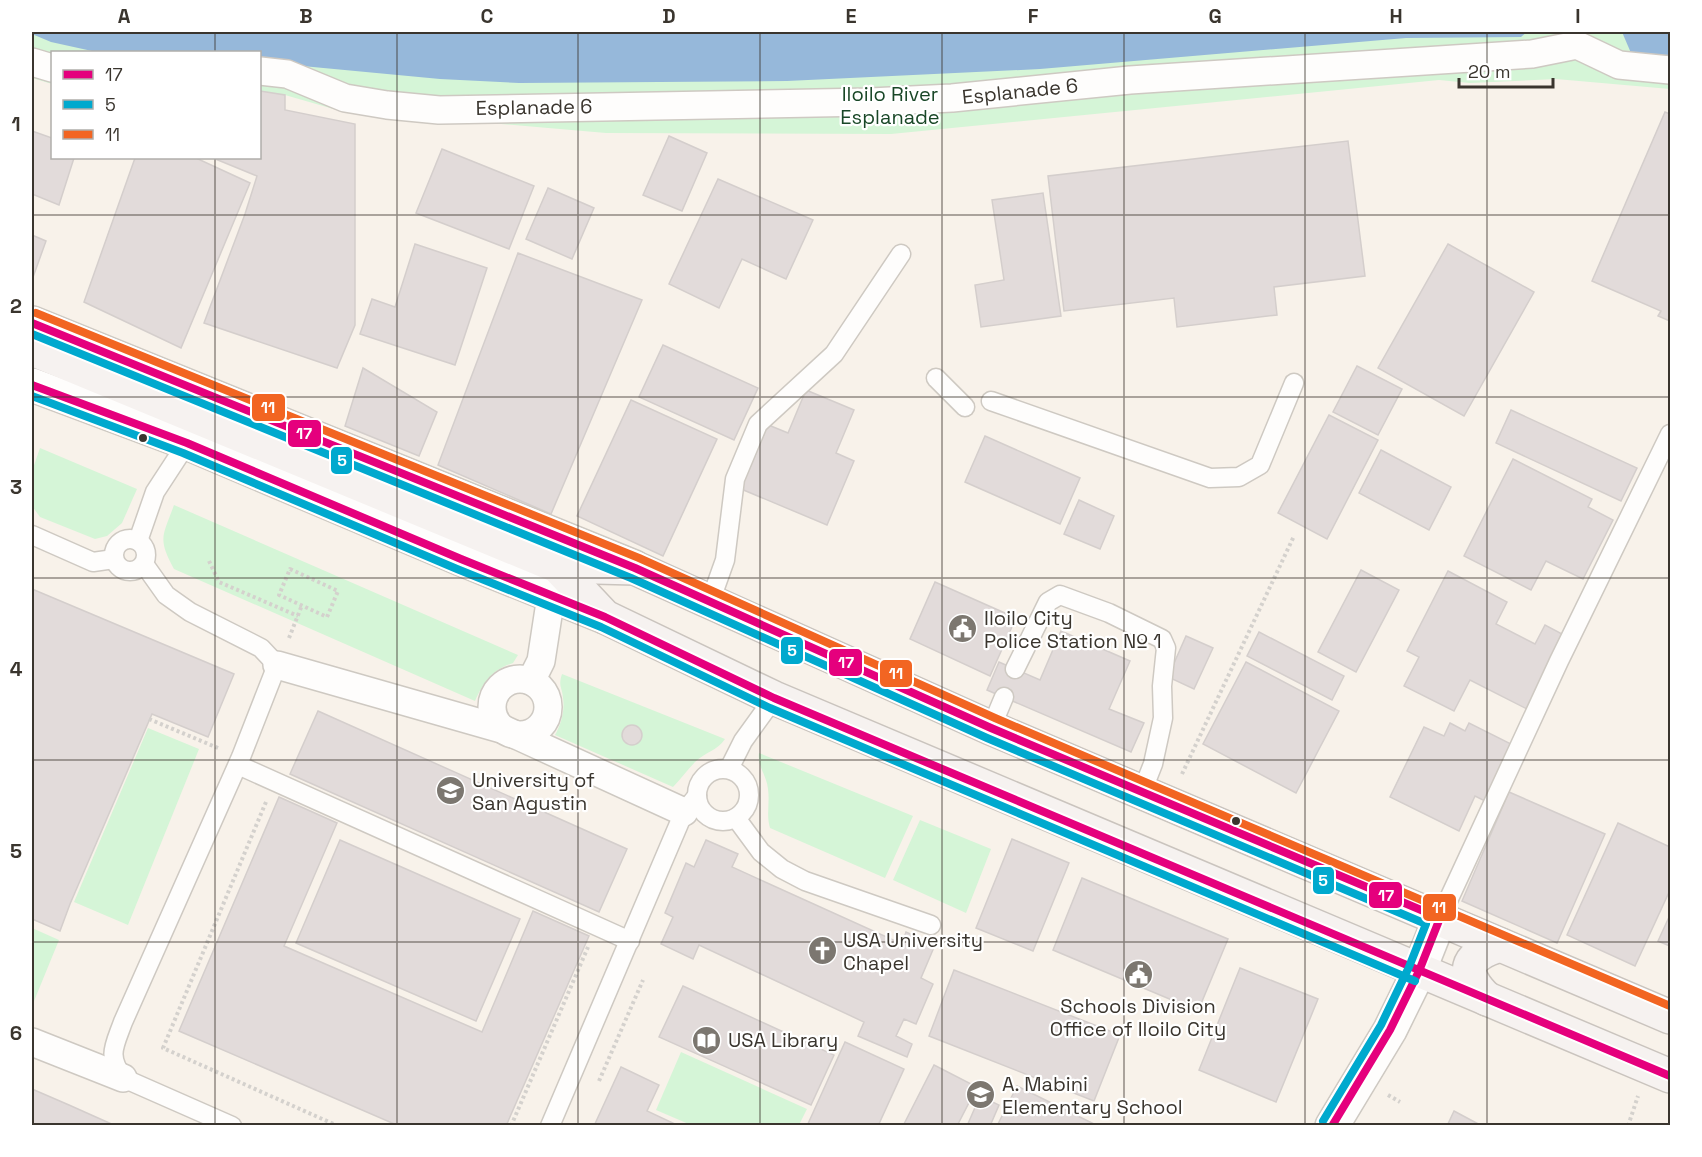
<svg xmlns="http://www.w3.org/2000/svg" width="1702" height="1157" font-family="'Space Grotesk',sans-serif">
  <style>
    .green { fill: #d5f5d7 }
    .water { fill: #96b8da }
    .building { fill: #e2dbda; stroke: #d4cecc; stroke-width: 1.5 }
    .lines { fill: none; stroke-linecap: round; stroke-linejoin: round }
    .service-casing { stroke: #cec9c2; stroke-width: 21 }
    .pedestrian-casing { stroke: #cec9c2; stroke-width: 30 }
    .tertiary-casing { stroke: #cec9c2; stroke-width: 36 }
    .secondary-casing { stroke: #cec9c2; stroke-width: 36 }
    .trunk-casing { stroke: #cac4be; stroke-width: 36 }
    .path { stroke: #d4d1cd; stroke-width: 4; stroke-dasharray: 3 3; stroke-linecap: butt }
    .service { stroke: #fefdfc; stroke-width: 18 }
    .pedestrian { stroke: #fefdfc; stroke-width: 27 }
    .tertiary { stroke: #fefdfc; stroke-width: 33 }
    .secondary { stroke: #fefdfc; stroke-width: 33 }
    .trunk { stroke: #f6f2f0; stroke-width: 33 }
    .bus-1-casing { stroke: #fff; stroke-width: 12 }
    .bus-2-casing { stroke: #fff; stroke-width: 12 }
    .bus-3-casing { stroke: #fff; stroke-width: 12 }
    .bus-1 { stroke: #e5007d; stroke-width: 8 }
    .bus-2 { stroke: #00a9ce; stroke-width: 8 }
    .bus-3 { stroke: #f26522; stroke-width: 8 }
    .grid { fill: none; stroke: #3a352e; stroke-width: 1.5; stroke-opacity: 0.55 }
    .bus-dot { fill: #3a352e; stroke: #fff; stroke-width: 2 }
    .labels { text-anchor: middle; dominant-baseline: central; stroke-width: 4.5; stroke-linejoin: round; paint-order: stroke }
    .street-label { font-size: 20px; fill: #3a352e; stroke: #fff }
    .park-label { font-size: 20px; fill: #194727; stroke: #fff }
    .poi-label { font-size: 20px; fill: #3a352e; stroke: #fff; text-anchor: start }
    .line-badge { stroke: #fff; stroke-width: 2 }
    .badge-label { font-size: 16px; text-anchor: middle; font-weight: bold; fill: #fff }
    .neatline { fill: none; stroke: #3a352e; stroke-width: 2 }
    .grid-label { font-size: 20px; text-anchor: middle; font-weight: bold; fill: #3a352e }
  </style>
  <rect width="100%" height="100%" fill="#f8f2ea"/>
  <g class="green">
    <polygon points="32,32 1183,46 1511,32 1514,37 1521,36 1527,32 1622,32 1628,42 1670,32 1670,89 1556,79 1470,83 1439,80 891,134 606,133 337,110 285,95 260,91 260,52 52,52 52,84 32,78"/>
    <polygon points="40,448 137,489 122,523 107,536 95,539 40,517 32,506 32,471"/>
    <path d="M 174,505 L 518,655 L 513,663 C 492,670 484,681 475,701 L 174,569 C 157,538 163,536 174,505 Z"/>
    <path d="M 562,674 L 725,739 C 717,751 705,752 695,762 C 687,770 681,779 673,787 L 555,735 C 561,724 565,711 563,698 C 562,686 558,687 562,674 Z"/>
    <polygon points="148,728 199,749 128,925 74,902"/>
    <path d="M 759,753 L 913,816 L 885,878 L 770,828 C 766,815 770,803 768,789 C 767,776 757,766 759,753 Z"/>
    <polygon points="920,820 991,849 966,913 893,880"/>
    <polygon points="32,928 59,940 32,1006"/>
    <polygon points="681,1052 807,1109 799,1125 691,1125 656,1110"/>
  </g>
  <g class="water">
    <polygon points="32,32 1527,32 1521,37 1406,38 1040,69 787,81 519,83 440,79 260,62 260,52 92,51 51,42 32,34"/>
    <polygon points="1622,32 1670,32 1670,56 1631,53"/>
  </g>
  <g class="building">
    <polygon points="260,91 285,95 285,110 355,124 355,325 337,368 204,323 245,214 257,176 213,158 260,158"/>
    <polygon points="1665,112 1670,114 1670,321 1658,316 1661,311 1592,281"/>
    <polygon points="32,131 52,138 52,158 74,158 59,205 32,194"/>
    <polygon points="669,136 707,153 682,211 643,195"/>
    <polygon points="1348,141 1365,276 1274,287 1277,315 1177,327 1174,298 1064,311 1048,176"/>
    <polygon points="442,149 534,186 509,249 416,213"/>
    <polygon points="135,158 196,158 250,183 181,348 84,302"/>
    <polygon points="718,179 813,220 786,279 742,259 719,308 669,284"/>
    <polygon points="548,188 594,208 572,259 526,239"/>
    <polygon points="1043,193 1061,316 981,327 975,285 1004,280 992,200"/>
    <polygon points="32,235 46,241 32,280"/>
    <polygon points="415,244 487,268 455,365 360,334 372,299 395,307"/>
    <polygon points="1448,244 1534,292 1464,416 1378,368"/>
    <polygon points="518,253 642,300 551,514 438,465"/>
    <polygon points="663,345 758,388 734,440 639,397"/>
    <polygon points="1357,366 1402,389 1378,435 1333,412"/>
    <polygon points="363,368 437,412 419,456 345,426"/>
    <polygon points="806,390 854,410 836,453 854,461 827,525 734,486 761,422 788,433"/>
    <polygon points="631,400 717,439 663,556 577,516"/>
    <polygon points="1511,410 1637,468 1621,501 1496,443"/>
    <polygon points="1329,415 1378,440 1327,539 1278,513"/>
    <polygon points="985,436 1080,478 1060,524 965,482"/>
    <polygon points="1381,450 1451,487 1429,530 1359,493"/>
    <polygon points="1513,459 1592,499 1588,507 1613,520 1583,579 1546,561 1531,590 1464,556"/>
    <polygon points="1079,500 1114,516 1100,549 1064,534"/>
    <polygon points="1361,570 1399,590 1356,672 1318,652"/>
    <polygon points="1448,571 1507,602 1496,624 1535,644 1545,625 1564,635 1527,709 1470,680 1454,711 1404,686 1419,657 1407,651"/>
    <polygon points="935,582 1016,618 990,676 910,639"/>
    <polygon points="32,589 234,674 208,737 152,714 70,904 60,931 32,919"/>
    <polygon points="1061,631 1130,661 1109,709 1144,723 1131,752 987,690 999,662 1040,680"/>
    <polygon points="1259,632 1344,676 1332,700 1247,656"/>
    <polygon points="1186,636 1213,648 1194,689 1168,677"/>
    <polygon points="1246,662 1339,711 1296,793 1203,744"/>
    <polygon points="318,711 627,849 599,912 290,774"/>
    <polygon points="1450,723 1465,731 1469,723 1513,745 1485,801 1475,796 1459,831 1390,797 1424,727 1444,736"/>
    <circle cx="632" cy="735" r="10"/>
    <polygon points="1509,792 1605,834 1557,943 1462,901"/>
    <polygon points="279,797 337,823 284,946 482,1032 533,911 589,936 506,1126 399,1126 179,1031"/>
    <polygon points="1618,823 1670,847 1670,890 1635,966 1567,935"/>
    <polygon points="1012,839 1069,863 1033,951 976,928"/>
    <polygon points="340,840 520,919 476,1021 296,943"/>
    <polygon points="706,840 738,854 732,867 902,944 906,932 935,945 921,978 933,984 916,1024 904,1019 896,1036 912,1044 907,1057 858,1036 864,1022 699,945 693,959 661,944 673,917 665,913 686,863 694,867"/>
    <polygon points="1082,878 1228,939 1198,1011 1053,950"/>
    <polygon points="1670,915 1670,946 1658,941"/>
    <polygon points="1240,968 1318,999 1276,1102 1199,1070"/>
    <polygon points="954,970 1120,1035 1094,1101 929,1036"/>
    <polygon points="683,986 834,1055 811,1105 659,1037"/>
    <polygon points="845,1042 904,1069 878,1126 807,1126"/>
    <polygon points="934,1065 977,1087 957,1126 903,1126"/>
    <polygon points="621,1067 659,1085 647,1111 679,1126 594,1126"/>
    <polygon points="1017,1086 1098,1126 997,1126"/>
    <polygon points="32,1089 69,1105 116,1126 32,1126"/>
    <polygon points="980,1096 999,1105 990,1126 967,1126"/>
    <polygon points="1454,1111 1482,1126 1447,1126"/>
  </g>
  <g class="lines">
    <defs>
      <g id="service">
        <polyline points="936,378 965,407"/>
        <polyline points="991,401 1210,478 1239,477 1260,465 1294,383"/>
        <polyline points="32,535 93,562 114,559"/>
        <circle cx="130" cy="555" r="16"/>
        <polyline points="138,541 155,492 187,443"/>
        <path d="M 144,564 L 166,595 L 190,612 L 261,648 L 277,665 L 241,757 L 123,1022 C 114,1047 107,1055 123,1078 L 232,1126"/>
        <polyline points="710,602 725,560 735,479 758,424 834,354 901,254"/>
        <polyline points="1015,669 1048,602 1060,595 1109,613 1162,639 1166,648 1162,686 1163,718 1153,764 1142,792"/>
        <polyline points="991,728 1004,697"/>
        <polyline points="238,765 630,941"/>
        <polyline points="729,769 743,741 774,698"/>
        <circle cx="723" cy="795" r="26"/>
        <polyline points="736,818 761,852 782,869 805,881 931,925"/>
        <polyline points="1440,918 1559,661 1670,434"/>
        <polyline points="550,1126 684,812 697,796"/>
      </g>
      <g id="pedestrian">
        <polyline points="32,62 52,68"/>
        <polyline points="260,71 287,74 345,98 387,105 439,110 870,102 952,98 1130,80 1532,54 1577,45 1619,65 1670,70"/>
        <polyline points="277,665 505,730 684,812"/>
        <circle cx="520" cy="707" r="28"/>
        <polyline points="531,681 541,661 551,596"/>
        <polyline points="32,1042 123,1078"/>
      </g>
      <polyline id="tertiary" points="1332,1126 1390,1030 1419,971 1440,918"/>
      <g id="secondary">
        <polyline points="32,323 634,567"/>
        <polyline points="32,385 187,443 461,559 605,617"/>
      </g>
      <g id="trunk">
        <polyline points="32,349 557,566 635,568 991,728 1670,1017"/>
        <polyline points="557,566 605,617 774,698 1670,1076"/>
        <path d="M 1487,999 C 1460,973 1464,956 1500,945"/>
      </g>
    </defs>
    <use href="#service" class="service-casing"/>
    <use href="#pedestrian" class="pedestrian-casing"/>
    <use href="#tertiary" class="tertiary-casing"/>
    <use href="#secondary" class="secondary-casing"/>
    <use href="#trunk" class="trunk-casing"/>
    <g class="path">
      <polyline points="209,561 219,582 298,616"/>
      <polygon points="290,569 338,591 327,617 279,595"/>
      <polyline points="289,638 302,605"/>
      <polyline points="149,719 218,748"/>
      <polyline points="1182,774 1294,536"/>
      <polyline points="266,802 163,1048 338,1126"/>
      <polyline points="599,1081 643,980"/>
      <polyline points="1388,1095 1400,1102"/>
      <polyline points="511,1126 588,947"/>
      <polyline points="1628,1126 1638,1096"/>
    </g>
    <use href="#service" class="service"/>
    <use href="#pedestrian" class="pedestrian"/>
    <use href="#tertiary" class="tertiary"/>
    <use href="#secondary" class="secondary"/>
    <use href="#trunk" class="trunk"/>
    <defs>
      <g id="bus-1">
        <polyline points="32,323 635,568 991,728 1440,918 1419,971 1390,1030 1332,1126"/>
        <polyline points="32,385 187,443 461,559 605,617 774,698 1670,1076"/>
      </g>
      <g id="bus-2">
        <polyline points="32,334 631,578 987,738 1426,924 1409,967 1381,1025 1323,1121"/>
        <polyline points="32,396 183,453 457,569 601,627 770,708 1415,981"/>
      </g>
      <polyline id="bus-3" points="36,313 639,558 995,718 1670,1006"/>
    </defs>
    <use href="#bus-1" class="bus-1-casing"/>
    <use href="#bus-2" class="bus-2-casing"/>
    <use href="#bus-3" class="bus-3-casing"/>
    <use href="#bus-1" class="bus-1"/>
    <use href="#bus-2" class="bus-2"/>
    <use href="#bus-3" class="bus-3"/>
  </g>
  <path class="grid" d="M 215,32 L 215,52M 397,32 L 397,1126M 578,32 L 578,1126M 760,32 L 760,1126M 942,32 L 942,1126M 1124,32 L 1124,1126M 1305,32 L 1305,1126M 1487,32 L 1487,1126M 215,158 L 215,1126M 32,215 L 1670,215M 32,397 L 1670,397M 32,578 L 1670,578M 32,760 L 1670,760M 32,942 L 1670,942"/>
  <defs>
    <symbol id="civic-disc" viewBox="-11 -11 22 22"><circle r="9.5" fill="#7c7770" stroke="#fff"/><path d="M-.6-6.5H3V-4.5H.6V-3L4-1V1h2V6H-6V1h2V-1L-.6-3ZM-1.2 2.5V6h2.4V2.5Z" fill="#fff"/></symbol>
    <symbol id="university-disc" viewBox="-11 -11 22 22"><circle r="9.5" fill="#7c7770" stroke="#fff"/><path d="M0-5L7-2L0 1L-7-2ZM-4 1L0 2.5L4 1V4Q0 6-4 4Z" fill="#fff"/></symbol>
    <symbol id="church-disc" viewBox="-11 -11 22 22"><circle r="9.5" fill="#7c7770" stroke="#fff"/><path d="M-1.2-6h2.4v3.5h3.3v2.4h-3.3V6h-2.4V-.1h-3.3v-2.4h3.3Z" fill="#fff"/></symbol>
    <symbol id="library-disc" viewBox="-11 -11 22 22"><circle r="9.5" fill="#7c7770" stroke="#fff"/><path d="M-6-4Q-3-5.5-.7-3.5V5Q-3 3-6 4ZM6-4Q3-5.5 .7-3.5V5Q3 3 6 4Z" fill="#fff"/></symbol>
    <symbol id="school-disc" viewBox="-11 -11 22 22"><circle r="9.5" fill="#7c7770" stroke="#fff"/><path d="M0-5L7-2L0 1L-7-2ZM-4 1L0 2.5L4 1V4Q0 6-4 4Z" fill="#fff"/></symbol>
  </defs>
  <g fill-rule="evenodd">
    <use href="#civic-disc" x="946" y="612" width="33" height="33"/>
    <use href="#university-disc" x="434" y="774" width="33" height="33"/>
    <use href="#church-disc" x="806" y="934" width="33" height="33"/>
    <use href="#civic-disc" x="1122" y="958" width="33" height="33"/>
    <use href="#library-disc" x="690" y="1024" width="33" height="33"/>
    <use href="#school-disc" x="964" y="1078" width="33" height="33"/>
  </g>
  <g class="bus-dot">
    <circle cx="143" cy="438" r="5"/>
    <circle cx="1236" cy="821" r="5"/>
  </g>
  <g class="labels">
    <g class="street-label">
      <text transform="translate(1020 91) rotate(-6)">Esplanade 6</text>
      <text transform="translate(534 107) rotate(-1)">Esplanade 6</text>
    </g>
    <g class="park-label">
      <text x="890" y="94">Iloilo River<tspan x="890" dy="23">Esplanade</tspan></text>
    </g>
    <g class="poi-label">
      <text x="984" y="618">Iloilo City<tspan x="984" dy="23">Police Station № 1</tspan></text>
      <text x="472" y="780">University of<tspan x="472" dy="23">San Agustin</tspan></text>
      <text x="843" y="940">USA University<tspan x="843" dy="23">Chapel</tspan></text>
      <text x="1138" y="1006" text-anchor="middle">Schools Division<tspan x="1138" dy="23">Office of Iloilo City</tspan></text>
      <text x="728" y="1040">USA Library</text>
      <text x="1002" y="1084">A. Mabini<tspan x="1002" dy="23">Elementary School</tspan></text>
    </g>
  </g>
  <g class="line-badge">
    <rect x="251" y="393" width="35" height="29" rx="6" fill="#f26522"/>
    <rect x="287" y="419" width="35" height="29" rx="6" fill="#e5007d"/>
    <rect x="330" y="446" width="23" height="29" rx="6" fill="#00a9ce"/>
    <rect x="780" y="636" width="24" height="29" rx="6" fill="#00a9ce"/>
    <rect x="828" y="648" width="35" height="29" rx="6" fill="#e5007d"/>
    <rect x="879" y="659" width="34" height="29" rx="6" fill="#f26522"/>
    <rect x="1312" y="866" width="23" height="29" rx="6" fill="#00a9ce"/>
    <rect x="1368" y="881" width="35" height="28" rx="6" fill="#e5007d"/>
    <rect x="1422" y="893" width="35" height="29" rx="6" fill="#f26522"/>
  </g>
  <g class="badge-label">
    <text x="268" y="413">11</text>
    <text x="304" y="439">17</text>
    <text x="342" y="466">5</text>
    <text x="792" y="656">5</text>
    <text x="846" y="668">17</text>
    <text x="896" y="679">11</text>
    <text x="1323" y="886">5</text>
    <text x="1386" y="901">17</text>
    <text x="1439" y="913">11</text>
  </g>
  <rect width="1702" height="1157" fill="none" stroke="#ffffff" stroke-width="66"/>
  <rect x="51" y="51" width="210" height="108" fill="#ffffff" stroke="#b0aeab" stroke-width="1.5"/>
  <rect x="63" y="70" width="30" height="9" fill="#e5007d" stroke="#b0aeab" stroke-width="1.5"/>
  <text x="105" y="81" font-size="18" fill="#3a352e">17</text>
  <rect x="63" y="100" width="30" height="9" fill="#00a9ce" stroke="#b0aeab" stroke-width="1.5"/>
  <text x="105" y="111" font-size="18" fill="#3a352e">5</text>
  <rect x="63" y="130" width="30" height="9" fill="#f26522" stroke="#b0aeab" stroke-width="1.5"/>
  <text x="105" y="141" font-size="18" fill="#3a352e">11</text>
  <path d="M1459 78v9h94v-9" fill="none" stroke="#3a352e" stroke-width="3"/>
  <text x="1468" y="78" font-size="18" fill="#3a352e" stroke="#ffffff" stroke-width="4.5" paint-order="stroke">20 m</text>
  <rect x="33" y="33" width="1636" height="1091" class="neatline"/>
  <g class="grid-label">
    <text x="124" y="23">A</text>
    <text x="306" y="23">B</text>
    <text x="487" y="23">C</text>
    <text x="669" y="23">D</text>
    <text x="851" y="23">E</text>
    <text x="1033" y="23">F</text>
    <text x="1215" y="23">G</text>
    <text x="1396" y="23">H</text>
    <text x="1578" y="23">I</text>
    <text x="16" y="131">1</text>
    <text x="16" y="313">2</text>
    <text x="16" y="494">3</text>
    <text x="16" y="676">4</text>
    <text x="16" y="858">5</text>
    <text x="16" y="1040">6</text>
  </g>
</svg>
